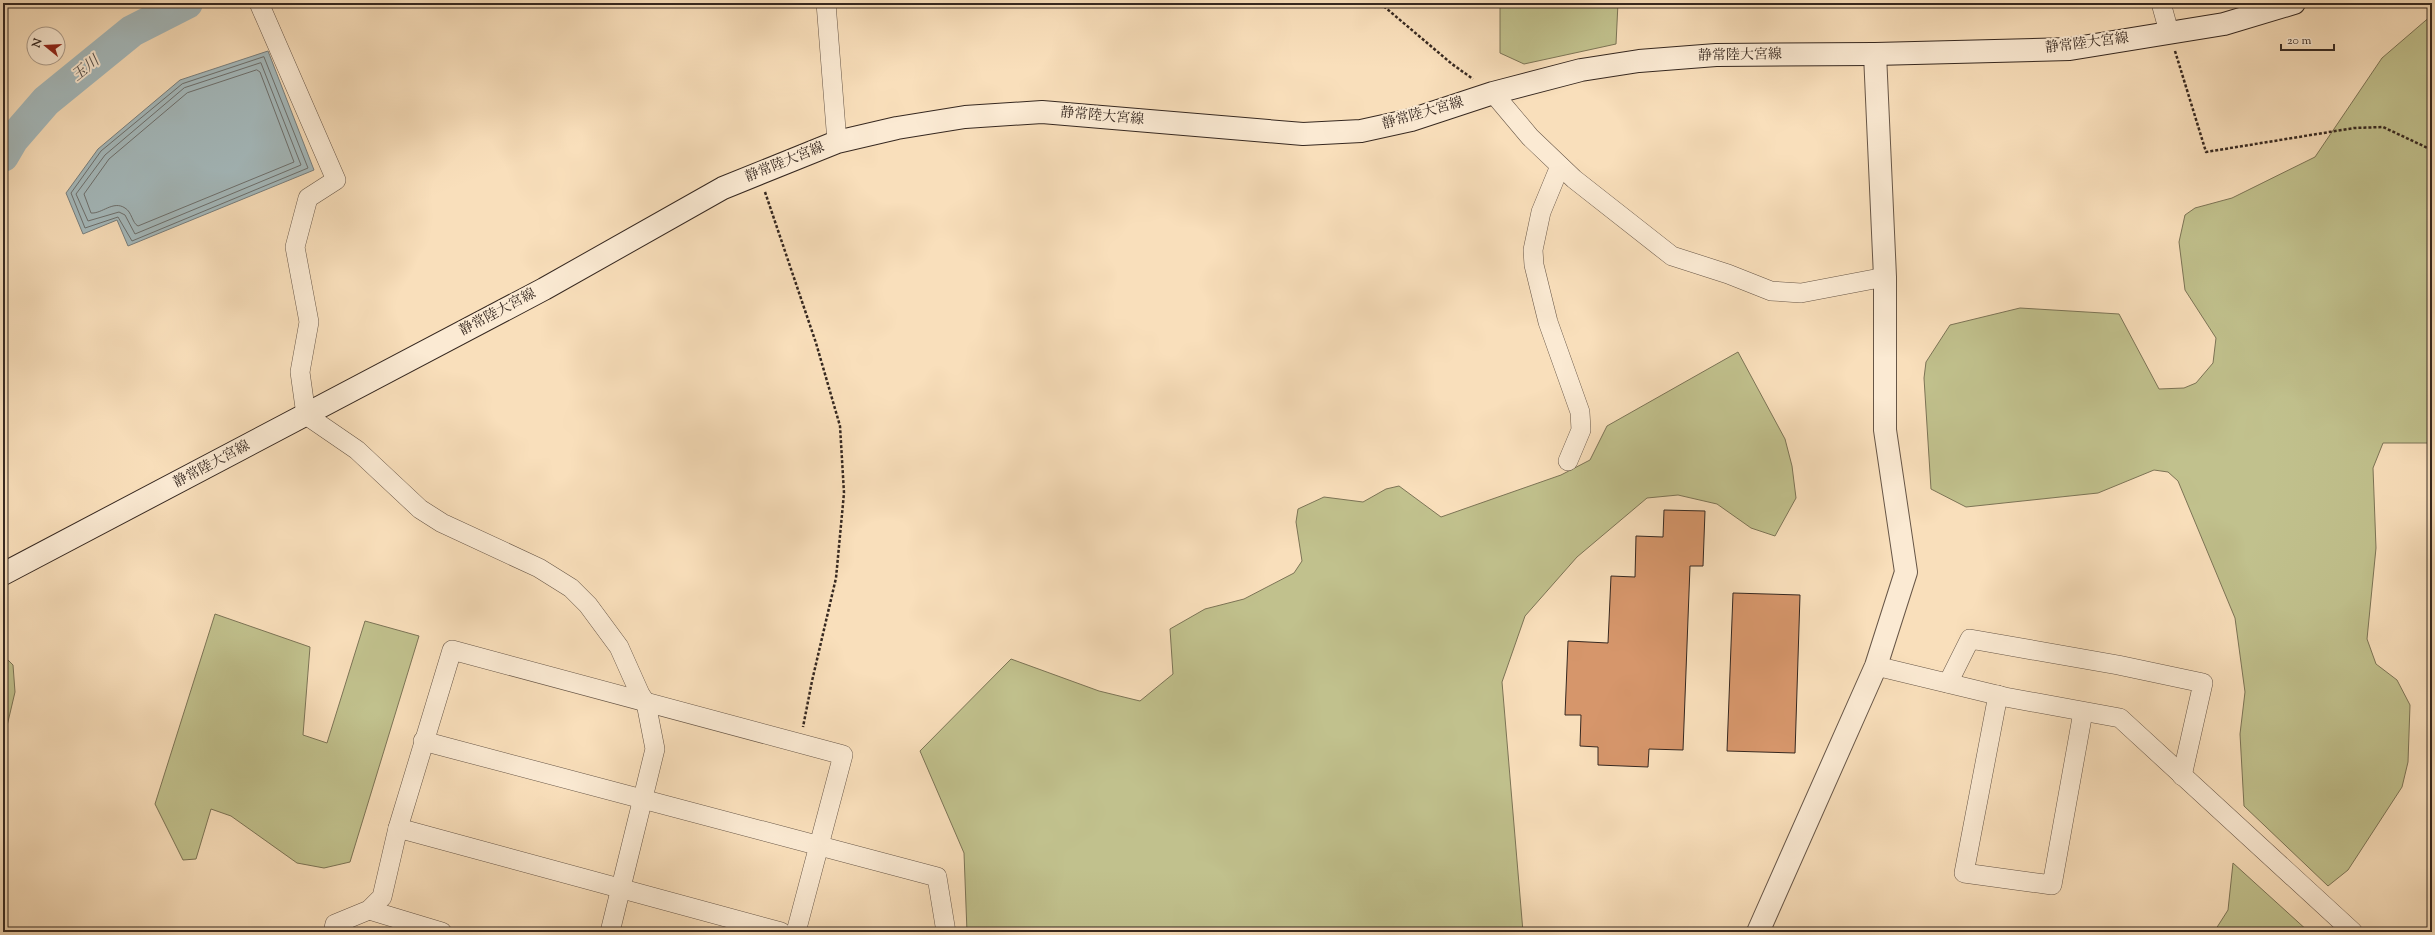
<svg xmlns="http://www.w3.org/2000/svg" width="2435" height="935" font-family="'Sorts Mill Goudy','Noto Serif JP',serif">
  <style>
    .green { fill: #c1c18d; stroke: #7c7456 }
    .water { fill: #a4b9bc; stroke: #787f7e }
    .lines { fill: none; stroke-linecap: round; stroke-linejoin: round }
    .shore { stroke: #6d706e; stroke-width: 1 }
    .river { stroke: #a4b9bc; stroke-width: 32 }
    .building { fill: #d6966b; stroke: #362820 }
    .minor-casing { stroke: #675647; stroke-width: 20 }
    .tertiary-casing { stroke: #675647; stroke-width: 24 }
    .secondary-casing { stroke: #362820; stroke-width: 24 }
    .path { stroke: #362820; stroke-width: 2.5; stroke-dasharray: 3 2; stroke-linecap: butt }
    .minor { stroke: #fbead3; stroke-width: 19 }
    .tertiary { stroke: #fbead3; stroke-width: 22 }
    .secondary { stroke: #fbead3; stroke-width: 22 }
    .labels { text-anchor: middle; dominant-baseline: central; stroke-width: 4; stroke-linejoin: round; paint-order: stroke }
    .street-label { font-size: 14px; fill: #362820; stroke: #fbead3 }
    .water-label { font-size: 15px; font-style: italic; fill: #524c47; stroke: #fbead3 }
  </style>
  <rect width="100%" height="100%" fill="#f9dfbb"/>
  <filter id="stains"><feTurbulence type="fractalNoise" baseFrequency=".005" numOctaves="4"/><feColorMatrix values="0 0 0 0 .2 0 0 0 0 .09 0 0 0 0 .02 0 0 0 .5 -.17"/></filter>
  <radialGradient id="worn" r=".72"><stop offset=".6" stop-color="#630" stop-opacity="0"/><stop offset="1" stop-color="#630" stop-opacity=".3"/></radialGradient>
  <g class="green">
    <polygon points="1500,3 1618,3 1616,44 1524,64 1500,53"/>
    <polygon points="2432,15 2432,443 2383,443 2373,468 2376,548 2367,639 2376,664 2397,680 2410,705 2408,762 2402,787 2348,870 2328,886 2244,806 2240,734 2245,692 2235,618 2178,481 2168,472 2154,470 2098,493 1966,507 1931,489 1924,378 1926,362 1950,325 2020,308 2119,314 2159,389 2184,388 2196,383 2213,363 2216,338 2185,290 2179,242 2185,215 2195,208 2232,198 2315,157 2382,58"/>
    <polygon points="1738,352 1785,439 1792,466 1796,498 1775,536 1751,528 1717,504 1678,495 1647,498 1577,557 1525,616 1502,682 1523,932 967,932 964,853 920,751 1011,659 1099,691 1140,701 1173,674 1170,629 1205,609 1244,599 1294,573 1302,561 1296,522 1298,509 1324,497 1363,502 1386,489 1399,486 1441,517 1561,475 1590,460 1607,426"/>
    <polygon points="215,614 310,647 303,735 327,743 365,621 419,636 350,862 324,868 297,863 231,816 211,809 196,859 183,860 155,804"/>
    <polygon points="3,655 13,665 15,692 3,743"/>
    <polygon points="2233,863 2309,932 2214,932 2228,910"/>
  </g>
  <polygon class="water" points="268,51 314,170 128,246 117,220 83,234 66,193 98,149 180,80"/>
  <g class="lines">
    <g class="shore">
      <polygon points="264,57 308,168 132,241 118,217 85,228 71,193 101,151 182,84"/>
      <polygon points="261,63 301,165 135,234 125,215 119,212 88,221 76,194 105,155 184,88"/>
      <path d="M 257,70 L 260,72 L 294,162 L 138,226 C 132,223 132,212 125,208 C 113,200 102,214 91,213 L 84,194 L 109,159 L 187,93 Z"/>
    </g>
    <polyline class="river" points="3,156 13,139 46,101 132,31 187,3"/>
  </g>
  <g class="building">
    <polygon points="1664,510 1705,511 1703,566 1690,566 1683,750 1649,749 1648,767 1598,765 1598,747 1580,746 1581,715 1565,715 1568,641 1608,643 1611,576 1635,577 1636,536 1663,537"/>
    <polygon points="1733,593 1800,595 1795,753 1727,751"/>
  </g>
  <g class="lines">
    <defs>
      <g id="minor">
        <polyline points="259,3 336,180 308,198 295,247 309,322 300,372 306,415 357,450 420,509 442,523 539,568 571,588 588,605 619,647 640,694 646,703 655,749 610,932"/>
        <polyline points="826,3 837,142"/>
        <polyline points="2161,3 2169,32"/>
        <polyline points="1493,93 1530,137 1574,179 1672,256 1728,274 1771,291 1801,293 1885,277"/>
        <polyline points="1560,166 1541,212 1533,250 1534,265 1548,322 1580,412 1581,430 1568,461"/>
        <polyline points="1876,666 2005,697 2120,718 2353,932"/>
        <polyline points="1948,683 1970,639 2118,665 2203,683 2182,776"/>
        <polyline points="1998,695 1964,873 2052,885 2083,712"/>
        <polyline points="423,741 937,877 946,932"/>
        <polyline points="398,828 781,932"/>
        <polyline points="369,910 442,932"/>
        <polyline points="333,932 335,924 369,910 382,897 398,828 452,650 843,755 796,932"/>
      </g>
      <polyline id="tertiary" points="1758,932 1876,666 1906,572 1885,430 1885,277 1875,54"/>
      <polyline id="secondary" points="3,574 544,289 723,188 837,142 897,128 965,117 1042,112 1303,134 1361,131 1411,120 1493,93 1581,70 1639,61 1716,55 1875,54 2070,49 2224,24 2294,3"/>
    </defs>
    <use href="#minor" class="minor-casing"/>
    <use href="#tertiary" class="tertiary-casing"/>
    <use href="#secondary" class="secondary-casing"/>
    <g class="path">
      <polyline points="1380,3 1452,64 1473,79"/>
      <polyline points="2175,51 2206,152 2354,128 2383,127 2432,150"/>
      <polyline points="765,192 816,343 840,426 844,493 836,578 812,681 803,727"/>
    </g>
    <use href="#minor" class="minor"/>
    <use href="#tertiary" class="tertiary"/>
    <use href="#secondary" class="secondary"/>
  </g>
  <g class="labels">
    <g class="street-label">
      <text transform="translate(2087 44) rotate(-7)">静常陸大宮線</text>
      <text transform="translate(1740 56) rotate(-1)">静常陸大宮線</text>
      <text transform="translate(1423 114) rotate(-16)">静常陸大宮線</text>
      <text transform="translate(1102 117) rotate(5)">静常陸大宮線</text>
      <text transform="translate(785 163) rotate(-22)">静常陸大宮線</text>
      <text transform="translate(498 313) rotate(-28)">静常陸大宮線</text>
      <text transform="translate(212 465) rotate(-28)">静常陸大宮線</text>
    </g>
    <g class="water-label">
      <text transform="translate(86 69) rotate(-39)">玉川</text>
    </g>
  </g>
  <rect width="2435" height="935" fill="none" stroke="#f9dfbb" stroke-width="16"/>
  <rect x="4" y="4" width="2427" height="927" fill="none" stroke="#362820" stroke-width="2"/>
  <rect x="8" y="8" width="2419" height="919" fill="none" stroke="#362820"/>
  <g transform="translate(46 46) rotate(288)"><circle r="19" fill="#fbead3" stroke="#ac9c8b"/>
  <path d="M0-3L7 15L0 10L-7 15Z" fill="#8f2418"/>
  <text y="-6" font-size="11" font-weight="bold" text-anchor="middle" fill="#362820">N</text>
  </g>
  <path d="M2281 44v6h53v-6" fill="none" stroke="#362820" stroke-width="2"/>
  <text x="2287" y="44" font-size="12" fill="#362820" stroke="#fbead3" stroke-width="3" paint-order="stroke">20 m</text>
  <rect width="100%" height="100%" filter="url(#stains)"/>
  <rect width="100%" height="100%" fill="url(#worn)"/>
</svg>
